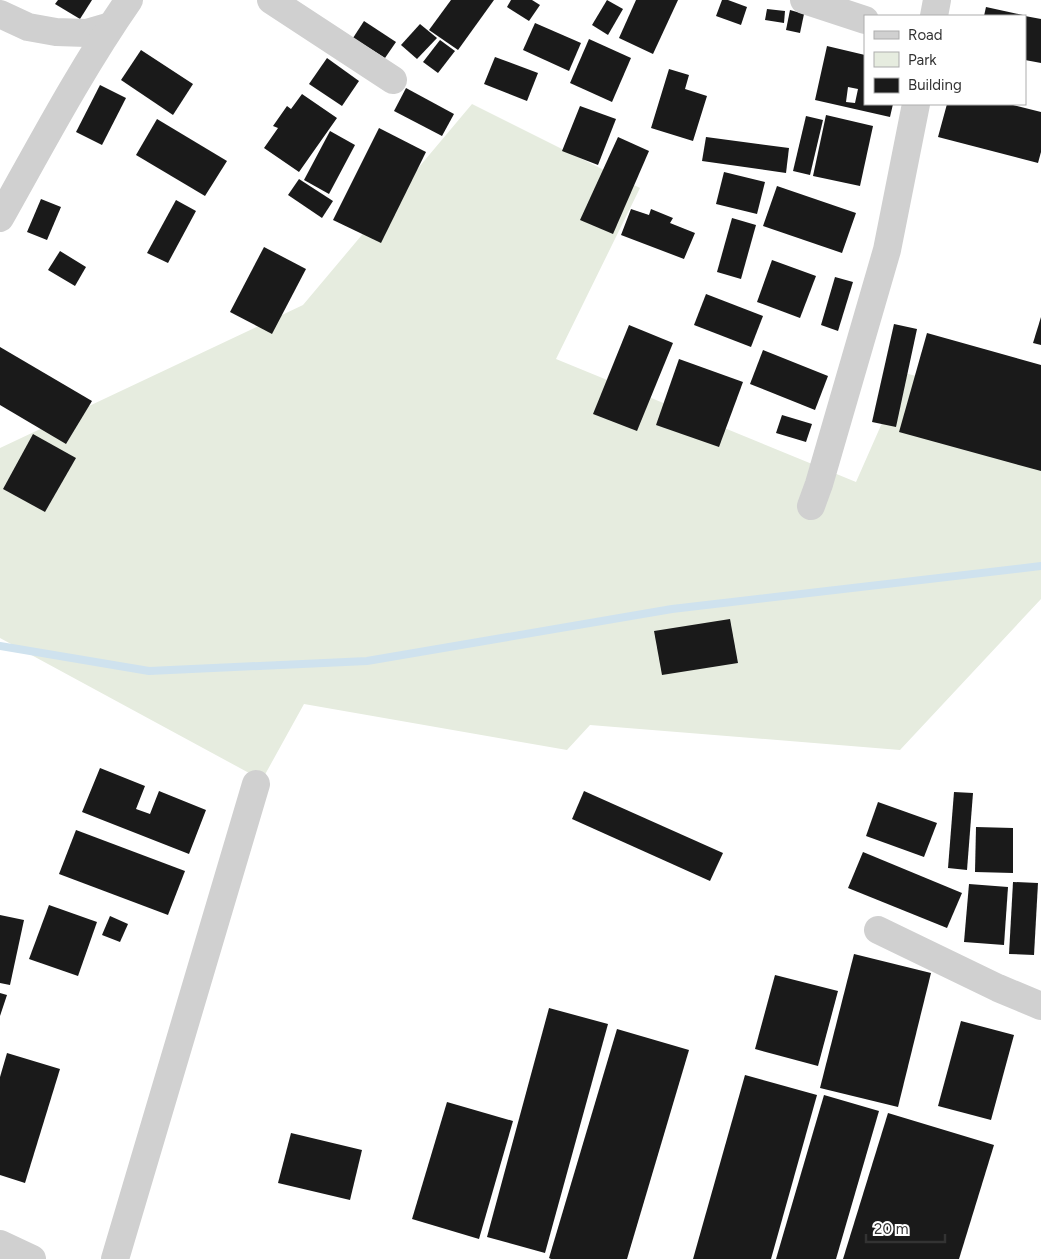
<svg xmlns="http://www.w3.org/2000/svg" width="1041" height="1259" font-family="Figtree,sans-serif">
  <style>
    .green { fill: #e6ecdf }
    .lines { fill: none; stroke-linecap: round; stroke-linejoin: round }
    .stream { stroke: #cfe2ee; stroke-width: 8 }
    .building { fill: #1a1a1a; fill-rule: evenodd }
    .minor { stroke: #d0d0d0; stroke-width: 28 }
  </style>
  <rect width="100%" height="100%" fill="#fff"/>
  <polygon class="green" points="472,104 640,188 556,359 856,482 904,373 1041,406 1041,599 900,750 590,725 567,750 304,704 262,780 0,638 0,448 303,305"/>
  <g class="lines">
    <polyline class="stream" points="0,646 149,671 367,661 672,609 1041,566"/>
  </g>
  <g class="building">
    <polygon points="58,0 92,0 80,19 55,4"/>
    <polygon points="451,0 494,0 458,50 429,30"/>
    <polygon points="511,0 532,0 540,5 529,21 507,7"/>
    <polygon points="607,0 623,9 608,35 592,25"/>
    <polygon points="636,0 678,0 653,54 619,38"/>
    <polygon points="722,0 728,0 747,7 741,25 716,16"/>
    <polygon points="986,7 1023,15 1023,16 984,16"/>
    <polygon points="767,9 785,11 784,23 765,20"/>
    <polygon points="790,10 804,14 800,33 786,30"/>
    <polygon points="1025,16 1041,19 1041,63 1025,60"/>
    <polygon points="364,21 396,42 385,58 353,38"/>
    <polygon points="535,23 581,43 569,71 523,50"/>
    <polygon points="420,24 437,38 417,59 401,45"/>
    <polygon points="589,39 631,58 612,102 570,83"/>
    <polygon points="440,40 455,51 438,73 423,62"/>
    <path d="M 827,46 L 865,55 L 865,104 L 893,104 L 890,117 L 815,100 ZM 848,87 L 858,89 L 855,103 L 846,102 Z"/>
    <polygon points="141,50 193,84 173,115 121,80"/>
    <polygon points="495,57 538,73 527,101 484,84"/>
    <polygon points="327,58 359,81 342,106 309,84"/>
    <polygon points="669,69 689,75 685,89 707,96 693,141 651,128"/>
    <polygon points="100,85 126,98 102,145 76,132"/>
    <polygon points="406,88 454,114 442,136 394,111"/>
    <polygon points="302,94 337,118 299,172 264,148 278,128 273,126 287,106 291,109"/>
    <polygon points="947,104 1009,104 1041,112 1041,152 1038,163 938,137"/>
    <polygon points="580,106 616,119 598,165 562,151"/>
    <polygon points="826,115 873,126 860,186 813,176"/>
    <polygon points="806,116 823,120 810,175 793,171"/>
    <polygon points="157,119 227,161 205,196 136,155"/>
    <polygon points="379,128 426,152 381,243 333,220"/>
    <polygon points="330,131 355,145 329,194 304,180"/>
    <polygon points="618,137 649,151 613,234 580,220"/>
    <polygon points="706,137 789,148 786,173 702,161"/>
    <polygon points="724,172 765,182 757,214 716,204"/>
    <polygon points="299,179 333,201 322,218 288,195"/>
    <polygon points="777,186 856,213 842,253 763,226"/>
    <polygon points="41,199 61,207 47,240 27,232"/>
    <polygon points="176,200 196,211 168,263 147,253"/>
    <polygon points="631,209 649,215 651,209 673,218 670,223 695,233 684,259 621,235"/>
    <polygon points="732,218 756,225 741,279 717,272"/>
    <polygon points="264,247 306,269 272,334 230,312"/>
    <polygon points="60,251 86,267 75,286 48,270"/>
    <polygon points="772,260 816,276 800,318 757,302"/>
    <polygon points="835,277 853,282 838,331 821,325"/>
    <polygon points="706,294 763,316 751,347 694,325"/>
    <polygon points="1041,317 1041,345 1033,343"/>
    <polygon points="894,324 917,329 896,427 872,422"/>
    <polygon points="629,325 673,343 637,431 593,414"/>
    <polygon points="927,333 1041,365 1041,471 899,432"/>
    <polygon points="0,347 92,401 66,444 0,405"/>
    <polygon points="763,350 828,376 815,410 750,384"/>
    <polygon points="679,359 743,382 719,447 656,425"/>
    <polygon points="782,415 812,424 806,442 776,433"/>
    <polygon points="33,434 76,458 45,512 3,489"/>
    <polygon points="730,619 738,663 662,675 654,631"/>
    <polygon points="100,768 145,786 136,809 150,814 159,791 206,810 189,854 82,812"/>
    <polygon points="584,791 723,853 710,881 572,819"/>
    <polygon points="954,792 973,793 967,870 948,868"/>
    <polygon points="878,802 937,823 924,857 866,836"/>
    <polygon points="976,827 1013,828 1013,873 975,872"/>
    <polygon points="76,830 185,871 168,915 59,874"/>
    <polygon points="863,852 962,893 947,928 848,888"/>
    <polygon points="1013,882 1038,883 1034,955 1009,954"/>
    <polygon points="969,884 1008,887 1004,945 964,942"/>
    <polygon points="49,905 97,922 78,976 29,959"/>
    <polygon points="0,915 24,920 10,985 0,983"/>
    <polygon points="110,916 128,924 120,942 102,935"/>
    <polygon points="854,954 931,973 898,1107 820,1088"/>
    <polygon points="775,975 838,991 818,1066 755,1049"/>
    <polygon points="0,993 7,995 0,1016"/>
    <polygon points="549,1008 608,1024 545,1253 487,1237"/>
    <polygon points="961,1021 1014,1035 991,1120 938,1106"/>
    <polygon points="617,1029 689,1050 627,1259 551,1259 549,1258"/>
    <polygon points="7,1053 60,1069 25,1183 0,1175 0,1077"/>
    <polygon points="745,1075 817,1095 771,1259 693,1259"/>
    <polygon points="824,1095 879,1111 836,1259 776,1259"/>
    <polygon points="447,1102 513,1121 479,1239 412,1219"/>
    <polygon points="888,1113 994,1145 959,1259 843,1259"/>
    <polygon points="291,1133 362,1150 350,1200 278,1183"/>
  </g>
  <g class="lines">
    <g class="minor">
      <polyline points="271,0 393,80"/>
      <polyline points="804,0 865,20"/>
      <polyline points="0,14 28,27 56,32 87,33 111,26"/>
      <polyline points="934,16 937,0"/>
      <path d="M 0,218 C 41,145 81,69 129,0"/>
      <polyline points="811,506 819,484 887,250 916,104"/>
      <polyline points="878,930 998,988 1041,1006"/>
      <polyline points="0,1244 32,1259"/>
      <polyline points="115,1259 256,784"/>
    </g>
  </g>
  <rect x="864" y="15" width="162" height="90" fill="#ffffff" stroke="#adadad"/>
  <rect x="874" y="31" width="25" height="8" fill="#d0d0d0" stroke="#adadad"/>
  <text x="908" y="40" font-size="15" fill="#333333">Road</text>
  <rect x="874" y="52" width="25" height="15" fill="#e6ecdf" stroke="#adadad"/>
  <text x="908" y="65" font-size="15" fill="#333333">Park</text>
  <rect x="874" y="78" width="25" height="15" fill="#1a1a1a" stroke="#adadad"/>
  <text x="908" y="90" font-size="15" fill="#333333">Building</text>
  <path d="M866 1234v8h79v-8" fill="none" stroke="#333333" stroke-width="2.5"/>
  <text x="874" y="1234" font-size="15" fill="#333333" stroke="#ffffff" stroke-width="4" paint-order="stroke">20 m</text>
</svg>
